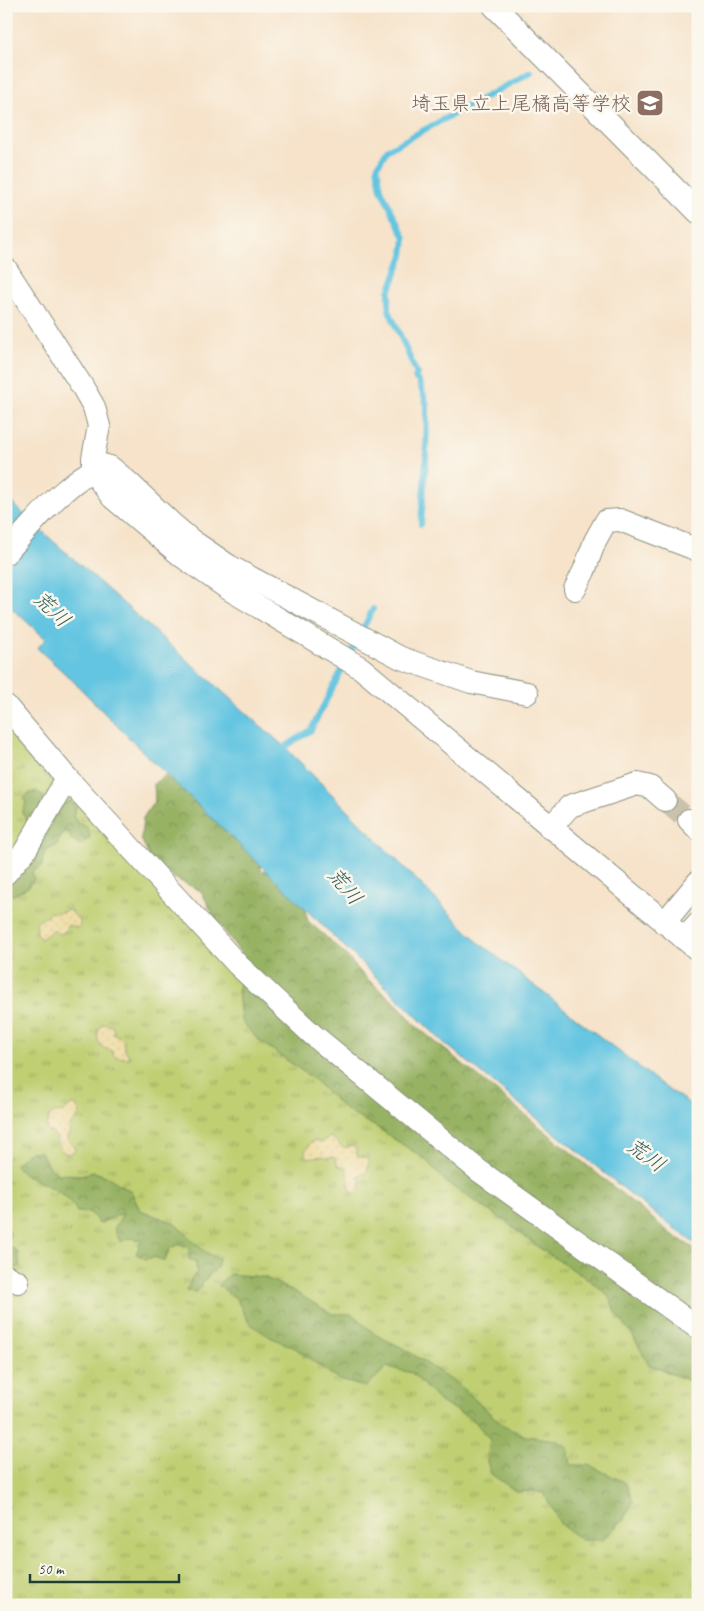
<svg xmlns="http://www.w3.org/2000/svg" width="704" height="1611" font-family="Caveat,'Klee One',sans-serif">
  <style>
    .grass { fill: url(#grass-tufts); stroke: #6f8653 }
    .forest { fill: url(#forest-crowns); stroke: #5b784c }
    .sand { fill: url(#sand-dots); stroke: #868c69 }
    .water { fill: #63c5e1; stroke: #41818a }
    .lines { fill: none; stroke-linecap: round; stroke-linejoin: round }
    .stream { stroke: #63c5e1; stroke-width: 6 }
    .minor-tunnel { stroke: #cbc2ac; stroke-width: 22; stroke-dasharray: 22 11; stroke-linecap: butt }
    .minor-casing { stroke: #8a907f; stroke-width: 24 }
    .minor { stroke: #fff; stroke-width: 22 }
    .labels { text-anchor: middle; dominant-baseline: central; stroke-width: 5; stroke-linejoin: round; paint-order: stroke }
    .education-label { font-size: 20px; fill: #785e54; stroke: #fbf7ec; text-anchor: end }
    .water-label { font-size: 21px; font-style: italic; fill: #305f5f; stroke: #fbf7ec }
  </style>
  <defs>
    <pattern id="grass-tufts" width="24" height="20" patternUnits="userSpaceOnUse" patternTransform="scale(1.25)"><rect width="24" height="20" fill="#bfcf72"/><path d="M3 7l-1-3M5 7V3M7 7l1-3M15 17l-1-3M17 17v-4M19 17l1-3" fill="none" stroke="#9ba95e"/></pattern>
    <pattern id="forest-crowns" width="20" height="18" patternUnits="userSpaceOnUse" patternTransform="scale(1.25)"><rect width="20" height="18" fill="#97b264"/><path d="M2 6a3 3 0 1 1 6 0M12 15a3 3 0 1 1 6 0" fill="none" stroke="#7b9253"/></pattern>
    <pattern id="sand-dots" width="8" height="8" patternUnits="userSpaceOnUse" patternTransform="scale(1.25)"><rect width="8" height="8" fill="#eeda9e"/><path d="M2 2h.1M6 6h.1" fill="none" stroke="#ccbc89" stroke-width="1.8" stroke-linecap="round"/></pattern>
  </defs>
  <rect width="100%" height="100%" fill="#fbf7ec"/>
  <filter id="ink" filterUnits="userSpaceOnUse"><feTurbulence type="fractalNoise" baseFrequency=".02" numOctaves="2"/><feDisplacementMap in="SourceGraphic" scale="10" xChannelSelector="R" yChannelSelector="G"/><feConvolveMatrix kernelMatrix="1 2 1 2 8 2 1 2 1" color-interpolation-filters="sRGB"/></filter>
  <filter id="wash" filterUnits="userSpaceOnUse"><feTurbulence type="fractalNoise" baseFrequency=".0096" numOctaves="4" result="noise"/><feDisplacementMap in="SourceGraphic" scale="20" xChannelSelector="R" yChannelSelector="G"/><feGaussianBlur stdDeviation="1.12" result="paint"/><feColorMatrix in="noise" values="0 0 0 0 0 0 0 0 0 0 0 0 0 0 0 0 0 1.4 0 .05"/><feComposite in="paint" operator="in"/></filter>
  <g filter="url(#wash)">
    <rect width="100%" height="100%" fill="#f6e3ca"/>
    <polygon class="grass" points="6,727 48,777 82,809 154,885 698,1337 698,1605 6,1605"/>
    <g class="forest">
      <polygon points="172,770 255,849 261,870 284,878 301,895 308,921 344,953 363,975 400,1007 416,1026 670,1233 698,1251 698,1384 649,1365 633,1336 618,1316 607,1294 589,1280 538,1247 506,1222 447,1183 426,1160 373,1125 348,1112 312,1078 257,1039 241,1020 238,991 242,955 214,916 201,891 174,878 150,858 141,839 143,818 155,800 154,784"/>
      <polygon points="36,791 44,796 32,827 22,813 26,803 24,799 28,794"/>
      <polygon points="75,798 77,804 73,816 77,823 86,826 90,834 89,839 79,844 71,839 69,832 64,831 56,846 44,852 42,866 32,872 34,879 28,887 12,896 9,892 12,878 64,804"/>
      <path d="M 29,1152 L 41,1152 L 49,1168 L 59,1174 L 80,1175 L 94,1172 L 106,1176 L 131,1191 L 140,1210 L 174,1223 L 204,1251 L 219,1259 L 217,1268 L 209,1275 L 196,1292 L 187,1291 L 191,1279 L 197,1272 L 196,1262 L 189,1259 L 189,1248 L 180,1244 L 170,1248 L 165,1261 L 154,1257 L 146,1259 L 136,1254 L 142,1240 L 129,1238 L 120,1242 L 114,1229 L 123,1214 L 117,1215 L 99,1224 L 90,1212 L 77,1212 C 68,1192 44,1185 26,1175 C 22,1172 18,1167 15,1164 Z"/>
      <polygon points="6,1225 10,1233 7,1245 18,1252 20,1266 8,1271 6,1270"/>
      <polygon points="229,1274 264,1277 295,1292 332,1314 352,1314 376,1335 405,1349 460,1386 505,1427 526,1436 557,1440 568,1448 571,1465 589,1465 626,1483 633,1502 623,1520 603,1540 582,1540 561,1525 544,1493 533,1491 517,1492 491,1474 487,1461 490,1440 474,1420 440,1402 412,1373 387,1367 366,1387 339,1380 295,1348 270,1337 249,1323 236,1298 218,1285"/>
    </g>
    <g class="sand">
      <polygon points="67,910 71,911 80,922 80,926 78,928 68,925 64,933 59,934 55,931 51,931 44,937 40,939 37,934 36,922 47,916 49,912 58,913"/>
      <path d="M 102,1024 L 107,1024 L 113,1027 L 114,1034 L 121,1037 L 124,1041 L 124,1048 L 130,1058 L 115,1057 L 111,1050 C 97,1049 94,1034 102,1024 Z"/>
      <path d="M 71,1105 L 76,1105 L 80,1114 L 71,1124 L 69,1134 L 67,1137 L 68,1141 L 75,1147 L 74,1151 L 69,1154 C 56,1151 59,1143 54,1134 L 47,1131 L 46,1127 L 50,1116 L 54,1113 L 64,1112 Z"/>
      <path d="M 329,1137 L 334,1139 L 343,1148 L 352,1146 L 356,1149 L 357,1155 L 360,1157 L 367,1158 L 369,1162 L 367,1172 L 359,1176 L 361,1188 L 356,1194 L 352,1193 C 347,1185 350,1177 346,1168 L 338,1166 L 335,1158 L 332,1157 L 328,1158 L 323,1156 L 306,1158 L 305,1151 L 311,1142 L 315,1140 L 321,1143 Z"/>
    </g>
    <polygon class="water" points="6,497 34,524 288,750 477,941 666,1088 698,1109 698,1246 645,1206 442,1041 136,745 71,679 37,648 46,639 6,603"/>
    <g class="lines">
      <g class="stream">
        <polyline points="421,524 426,460 427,405 419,382 415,378 417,374 389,310 389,292 403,255 405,238 381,189 377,167 387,150 531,72"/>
        <polyline points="279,751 311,730 373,609"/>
      </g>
    </g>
  </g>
  <g filter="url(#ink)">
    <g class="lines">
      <polyline class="minor-tunnel" points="665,800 689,820"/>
      <defs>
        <g id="minor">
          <polyline points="494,6 698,212"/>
          <polyline points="6,269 82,386 94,407 99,426 93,458 93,469 99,480 112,497 183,557 227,588 361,668 698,950"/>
          <path d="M 6,553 C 36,521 63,483 103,465 L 110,467 L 129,483 L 172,524 L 191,540 L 229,566 L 401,658 L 471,682 L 527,693"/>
          <polyline points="575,589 584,571 595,541 606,521 620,520 698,550"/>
          <polyline points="6,706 67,778 25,851 6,873"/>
          <polyline points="67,778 238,965 312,1034 478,1170 698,1328"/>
          <polyline points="689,820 698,829"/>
          <polyline points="550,828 570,806 637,784 650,787 665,800"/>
          <polyline points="664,923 698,882"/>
          <polyline points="684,939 698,924"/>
          <polyline points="6,1276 18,1282"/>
        </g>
      </defs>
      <use href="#minor" class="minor-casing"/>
      <use href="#minor" class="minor"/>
    </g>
  </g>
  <defs>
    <symbol id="school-square" viewBox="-11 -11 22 22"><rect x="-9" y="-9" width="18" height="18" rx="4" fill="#8d6e63" stroke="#fbf7ec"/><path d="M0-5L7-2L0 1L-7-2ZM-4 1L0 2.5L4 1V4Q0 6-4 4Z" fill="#fff"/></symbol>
  </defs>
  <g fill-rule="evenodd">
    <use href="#school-square" x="634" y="87" width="32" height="32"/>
  </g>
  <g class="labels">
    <g class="education-label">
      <text x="631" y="103">埼玉県立上尾橘高等学校</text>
    </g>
    <g class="water-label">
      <text transform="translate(52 609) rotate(44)">荒川</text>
      <text transform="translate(345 886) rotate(50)">荒川</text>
      <text transform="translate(646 1155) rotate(36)">荒川</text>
    </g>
  </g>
  <rect width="704" height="1611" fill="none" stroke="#fbf7ec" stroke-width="25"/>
  <path d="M30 1574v8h149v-8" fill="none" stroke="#1f3d34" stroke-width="2.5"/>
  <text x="38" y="1574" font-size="15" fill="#1f3d34" stroke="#fbf7ec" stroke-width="4" paint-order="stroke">50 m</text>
</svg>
